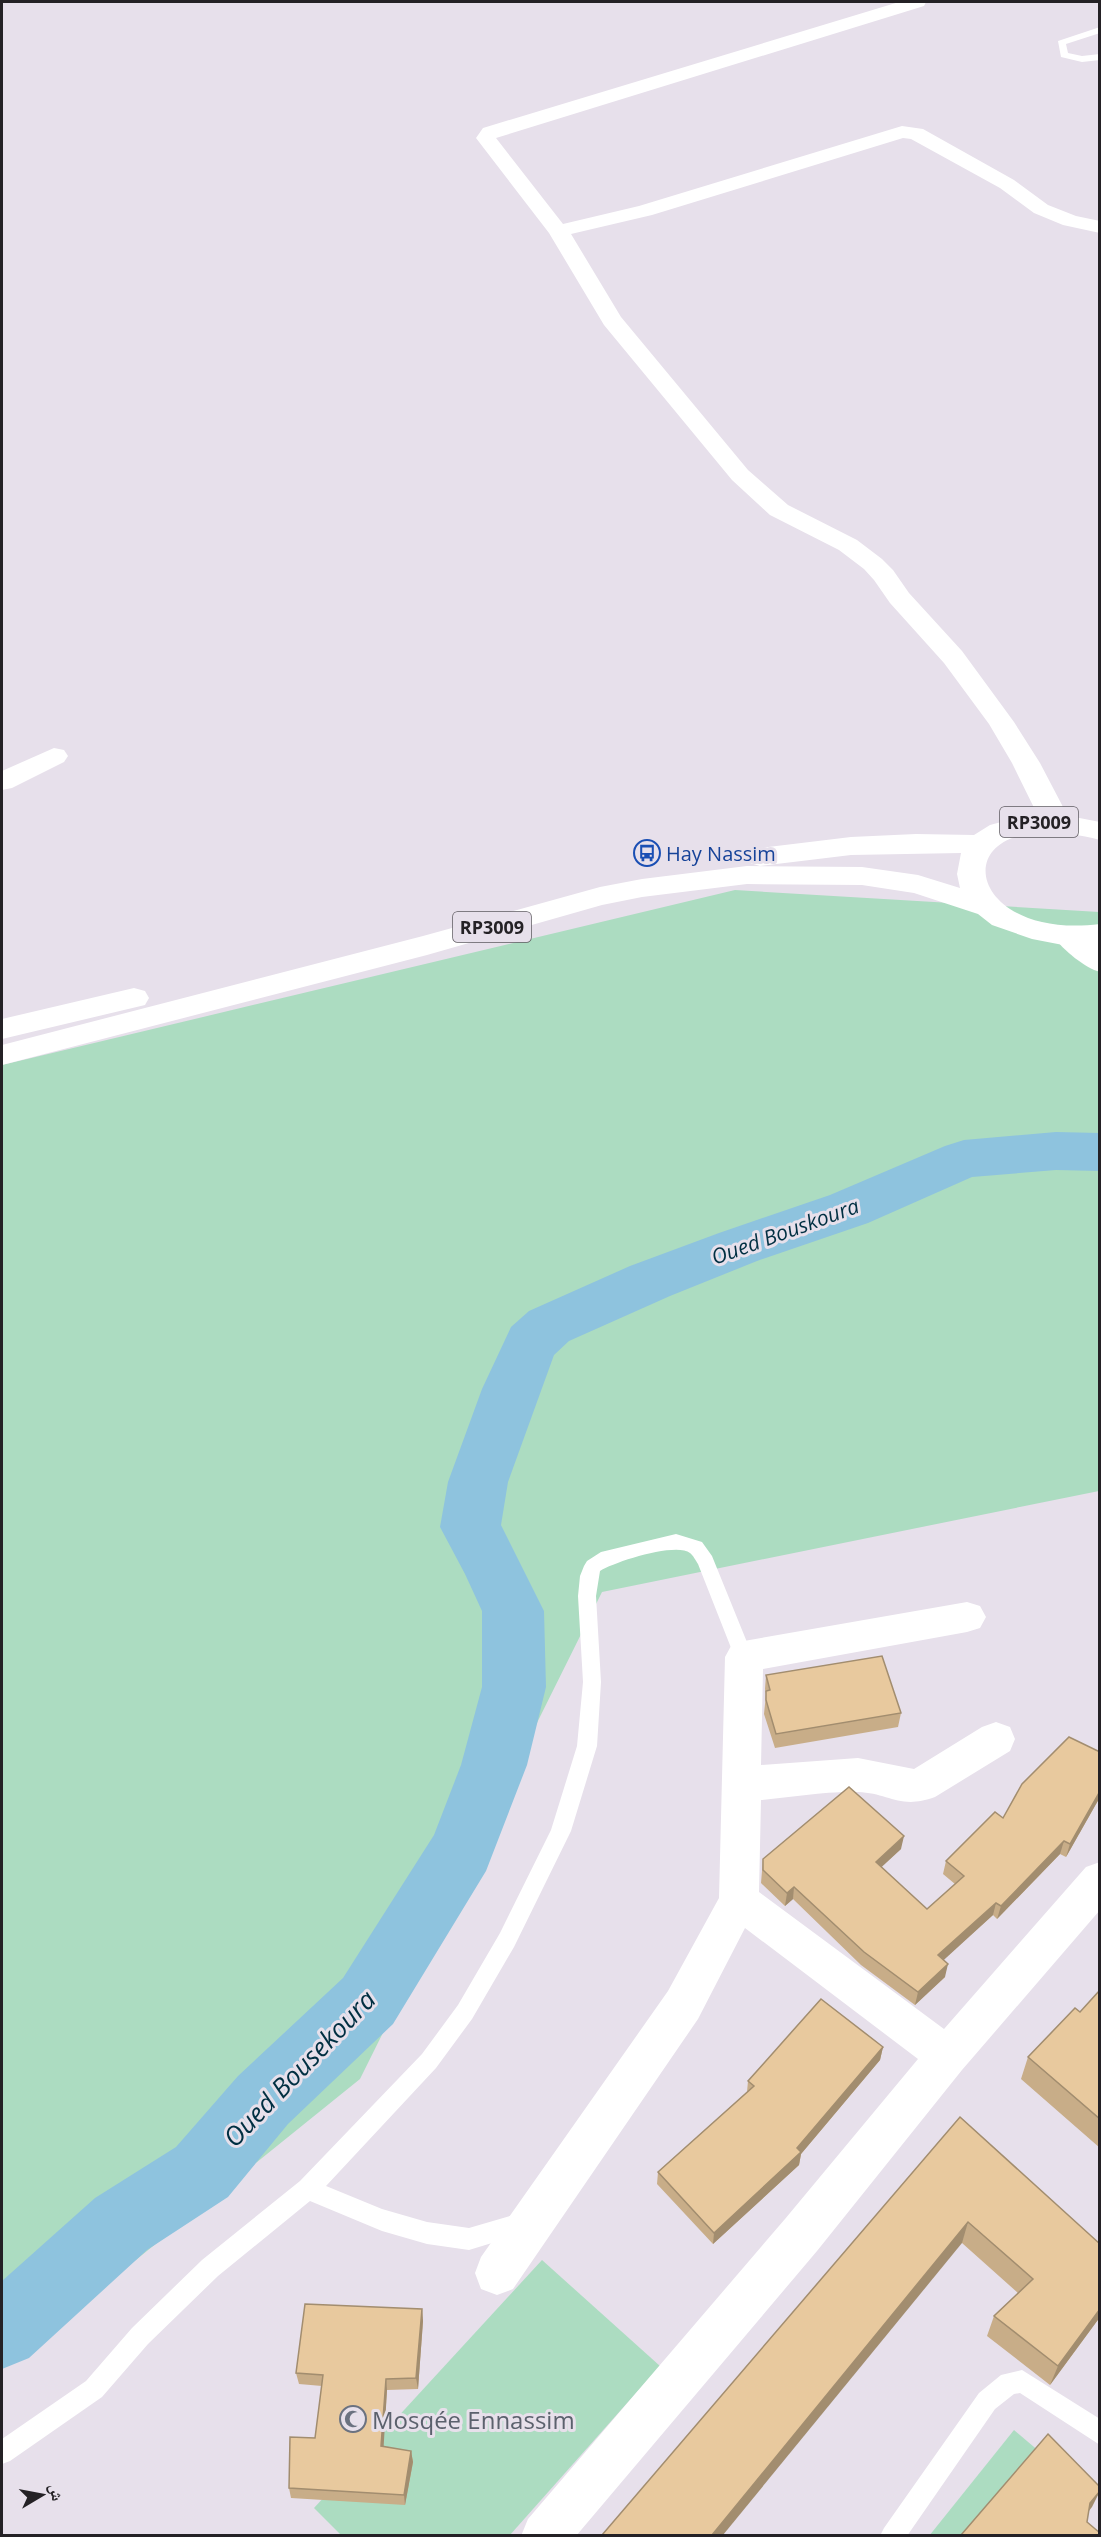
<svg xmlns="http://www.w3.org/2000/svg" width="1101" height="2537" font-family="'Open Sans','Noto Naskh Arabic',sans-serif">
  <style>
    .green { fill: #acdcc1 }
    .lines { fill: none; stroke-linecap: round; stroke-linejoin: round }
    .river { fill: #8ec3de; fill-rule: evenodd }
    .service { fill: #fff; fill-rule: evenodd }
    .minor { fill: #fff; fill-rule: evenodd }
    .tertiary { fill: #fff; fill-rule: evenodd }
    .primary { fill: #fff; fill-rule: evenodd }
    .wall { fill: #c8ad88 }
    .shaded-wall { fill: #a28d6f }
    .building { fill: #e8c99e; stroke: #a28d6f; stroke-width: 1.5 }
    .labels { text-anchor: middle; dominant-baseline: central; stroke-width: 6; stroke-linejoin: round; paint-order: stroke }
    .shield { fill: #e7e0eb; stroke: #5e5a60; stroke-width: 1.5 }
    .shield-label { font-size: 18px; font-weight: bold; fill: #242125 }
    .transit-label { font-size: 20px; fill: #164399; stroke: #e7e0eb; text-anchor: start }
    .water-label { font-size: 21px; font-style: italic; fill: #002f42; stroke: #e7e0eb }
    .near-worship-label { font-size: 24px; fill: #5b616d; stroke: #e7e0eb; text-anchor: start }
    .near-water-label { font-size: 26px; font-style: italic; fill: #002f42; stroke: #e7e0eb }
  </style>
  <rect width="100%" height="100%" fill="#e7e0eb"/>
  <g class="green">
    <polygon points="735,890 1099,912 1099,1491 602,1592 360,2079 2,2368 2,1065"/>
    <polygon points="542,2260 660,2366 510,2535 341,2535 314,2508"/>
    <polygon points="1014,2430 1040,2452 969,2535 929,2536"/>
  </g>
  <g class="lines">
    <polygon class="river" points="1056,1132 1100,1133 1100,1171 1056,1170 972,1177 868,1223 757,1261 670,1296 569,1341 554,1355 508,1482 501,1525 544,1611 546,1687 527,1765 486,1871 393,2024 288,2124 228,2197 147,2250 29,2358 2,2369 2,2281 95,2198 176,2147 238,2076 343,1978 434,1835 461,1765 482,1687 482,1611 465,1574 440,1527 448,1482 482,1389 511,1327 529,1311 630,1266 719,1233 830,1195 945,1146 964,1140"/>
    <g class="service">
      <polygon points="1100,27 1100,33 1066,44 1068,53 1082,56 1100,54 1100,60 1082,62 1061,57 1058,41"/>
      <path d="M 676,1534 L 702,1542 L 712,1556 L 753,1657 L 751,1663 L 744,1665 L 737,1663 L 698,1564 C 696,1561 693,1555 690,1553 C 676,1542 614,1562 600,1571 L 596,1596 L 601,1682 L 597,1746 L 571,1831 L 514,1947 L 472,2019 L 436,2068 L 326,2186 L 382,2209 L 427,2222 L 469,2228 L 520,2213 L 528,2216 L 531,2224 L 528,2232 L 469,2250 L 427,2244 L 382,2231 L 310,2201 L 218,2276 L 148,2344 L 102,2397 L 10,2461 L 2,2464 L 2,2439 L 86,2381 L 132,2328 L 202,2260 L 300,2181 L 422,2054 L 458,2005 L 500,1933 L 551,1830 L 577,1746 L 583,1682 L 578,1596 L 580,1576 L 584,1566 L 587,1561 L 601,1552 Z"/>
      <polygon points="1022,2370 1100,2419 1100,2445 1020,2393 1014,2394 995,2409 907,2536 880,2536 884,2528 979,2393 1001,2375"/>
    </g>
    <g class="minor">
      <polygon points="899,2 926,2 924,6 496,138 563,224 639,206 902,126 923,129 1014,180 1048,205 1076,216 1100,221 1100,233 1063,225 1034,213 1000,188 911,139 903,138 652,215 571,234 621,317 748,470 788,505 857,540 882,559 893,570 909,593 962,651 1014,722 1040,763 1062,805 1068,822 1064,828 1054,831 1044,828 1012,763 989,724 944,663 890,603 874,580 864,569 839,550 770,515 732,480 604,325 549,233 476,138 483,128"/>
      <polygon points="54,748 64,750 68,756 64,762 12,788 2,790 2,771"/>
      <path d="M 967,1602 L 980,1606 L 986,1617 L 980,1628 L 967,1632 L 763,1669 L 761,1765 L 858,1758 L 914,1769 L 982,1727 L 996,1722 L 1010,1727 L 1015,1739 L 1010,1751 L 935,1797 C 900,1810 889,1793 858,1792 C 826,1791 793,1797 761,1800 L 759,1892 L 944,2029 L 1086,1867 L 1100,1862 L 1100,1910 L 962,2070 L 817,2251 L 576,2536 L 521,2536 L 528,2519 L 785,2219 L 918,2059 L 745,1928 L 698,2019 L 513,2289 L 497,2295 L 481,2289 L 475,2273 L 481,2257 L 668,1991 L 719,1898 L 725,1657 L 731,1646 L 744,1641 Z"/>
    </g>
    <path class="tertiary" d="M 1069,927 L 1079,930 L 1100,945 L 1100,972 C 1085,968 1063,950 1054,937 L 1059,930 Z"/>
    <g class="primary">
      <path d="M 1042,815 L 1064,815 L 1100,822 L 1100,840 C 940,798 955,942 1100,924 L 1100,944 L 1063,945 L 1032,939 L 992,925 L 978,914 L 914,893 L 862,885 L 747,884 L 642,897 L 602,905 L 427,955 L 2,1065 L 2,1045 L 423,936 L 600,887 L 642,879 L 747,866 L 862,867 L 918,875 L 960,888 L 957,874 L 961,853 L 851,855 L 760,866 L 750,863 L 746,857 L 750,851 L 760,848 L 851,837 L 916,834 L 974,835 L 990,825 L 1020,817 Z"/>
      <polygon points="134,988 145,991 149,998 145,1005 2,1039 2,1019"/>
    </g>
  </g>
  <g class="wall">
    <polygon points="766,1675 901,1713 898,1727 775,1748 764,1714 766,1694 765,1689"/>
    <polygon points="1100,1752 1100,1797 1066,1857 1060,1854 997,1919 993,1915 943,1960 945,1977 915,2005 861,1965 793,1899 785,1906 761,1883 763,1859 901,1849 881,1867 927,1909 955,1884 943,1874 946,1861 1003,1818"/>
    <polygon points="1100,1990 1100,2148 1021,2079 1028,2057 1080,2012"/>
    <polygon points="883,2047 880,2060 801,2154 799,2165 713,2244 657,2184 658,2172 747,2092 748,2081"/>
    <polygon points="960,2117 1100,2244 1100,2317 1050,2385 987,2336 994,2316 1018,2293 962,2243"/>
    <polygon points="422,2309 423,2321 418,2389 387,2390 383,2447 411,2451 413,2462 405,2505 291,2498 289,2488 315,2438 322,2386 299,2384 296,2373"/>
  </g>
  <g class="shaded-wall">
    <polygon points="1100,1791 1100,1797 1066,1857 1070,1844"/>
    <polygon points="904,1836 901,1849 873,1875 876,1862"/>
    <polygon points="1064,1841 1060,1854 997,1919 1001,1906"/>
    <polygon points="794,1887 793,1899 785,1906 787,1893"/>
    <polygon points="996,1903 993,1915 935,1968 938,1955"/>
    <polygon points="948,1964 945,1977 915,2005 918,1992"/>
    <polygon points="883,2047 880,2060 801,2154 799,2165 713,2244 714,2233 797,2148"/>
    <polygon points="968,2222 962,2243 723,2535 712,2535"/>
    <polygon points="422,2309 423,2321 418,2389 416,2378"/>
    <polygon points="1100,2309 1100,2317 1050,2385 1058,2366"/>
    <polygon points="386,2379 387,2390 383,2457 381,2446"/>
    <polygon points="411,2451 413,2462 405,2505 404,2495"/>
    <polygon points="1100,2491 1092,2507 1081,2521 1090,2503"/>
  </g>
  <g class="building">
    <polygon points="882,1656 901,1713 776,1734 766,1700 766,1691 770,1690 766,1675"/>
    <polygon points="1069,1737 1100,1752 1100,1791 1070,1844 1064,1841 1001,1906 996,1903 938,1955 948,1964 918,1992 864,1952 794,1887 787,1893 763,1870 763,1859 849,1787 904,1836 876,1862 927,1909 964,1876 946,1861 995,1812 1003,1818 1022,1784"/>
    <polygon points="1100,1990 1100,2119 1028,2057 1075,2008 1080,2012"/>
    <polygon points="821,1999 883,2047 797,2148 801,2152 714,2233 658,2172 754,2086 748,2081"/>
    <polygon points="960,2117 1100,2244 1100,2309 1058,2366 994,2316 1033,2279 968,2222 712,2535 602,2535"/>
    <polygon points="305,2304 422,2309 416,2378 386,2379 381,2446 411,2451 404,2495 289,2488 290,2437 315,2438 323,2375 296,2373"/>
    <polygon points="1048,2434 1100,2487 1100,2491 1090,2503 1087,2522 1100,2533 1100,2535 961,2535"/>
  </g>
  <defs>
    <symbol id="bus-ring" viewBox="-11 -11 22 22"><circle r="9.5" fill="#e7e0eb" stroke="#1a4fb4" stroke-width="1.5"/><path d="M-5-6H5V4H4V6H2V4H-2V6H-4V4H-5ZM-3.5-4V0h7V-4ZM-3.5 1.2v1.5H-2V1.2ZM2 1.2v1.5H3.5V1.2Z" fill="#1a4fb4"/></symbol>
    <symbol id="mosque-ring" viewBox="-11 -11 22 22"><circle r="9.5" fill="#e7e0eb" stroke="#6b7280" stroke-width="1.5"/><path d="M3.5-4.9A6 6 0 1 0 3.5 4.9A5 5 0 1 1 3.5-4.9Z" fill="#6b7280"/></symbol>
  </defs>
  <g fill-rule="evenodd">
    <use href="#bus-ring" x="632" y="838" width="30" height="30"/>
    <use href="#mosque-ring" x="338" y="2404" width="30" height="30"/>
  </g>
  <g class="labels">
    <g class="shield">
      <rect x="1000" y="807" width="78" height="30" rx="4.5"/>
      <rect x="453" y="912" width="78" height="30" rx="4.5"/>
    </g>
    <g class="shield-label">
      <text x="1039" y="822">RP3009</text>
      <text x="492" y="927">RP3009</text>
    </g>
    <g class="transit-label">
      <text x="666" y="853">Hay Nassim</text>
    </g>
    <g class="water-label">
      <text transform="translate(785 1231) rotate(-20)">Oued Bouskoura</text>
    </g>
    <g class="near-worship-label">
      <text x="372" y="2419">Mosqée Ennassim</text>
    </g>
    <g class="near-water-label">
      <text transform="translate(299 2068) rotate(-46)">Oued Bousekoura</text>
    </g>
  </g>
  <rect width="1101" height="2537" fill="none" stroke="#242125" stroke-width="6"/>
  <g transform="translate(42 2495) rotate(80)" stroke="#e7e0eb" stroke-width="4.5" paint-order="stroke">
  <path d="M0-4.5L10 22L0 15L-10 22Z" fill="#242125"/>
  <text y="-9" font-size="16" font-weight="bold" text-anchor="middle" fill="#242125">ش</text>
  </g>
</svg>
